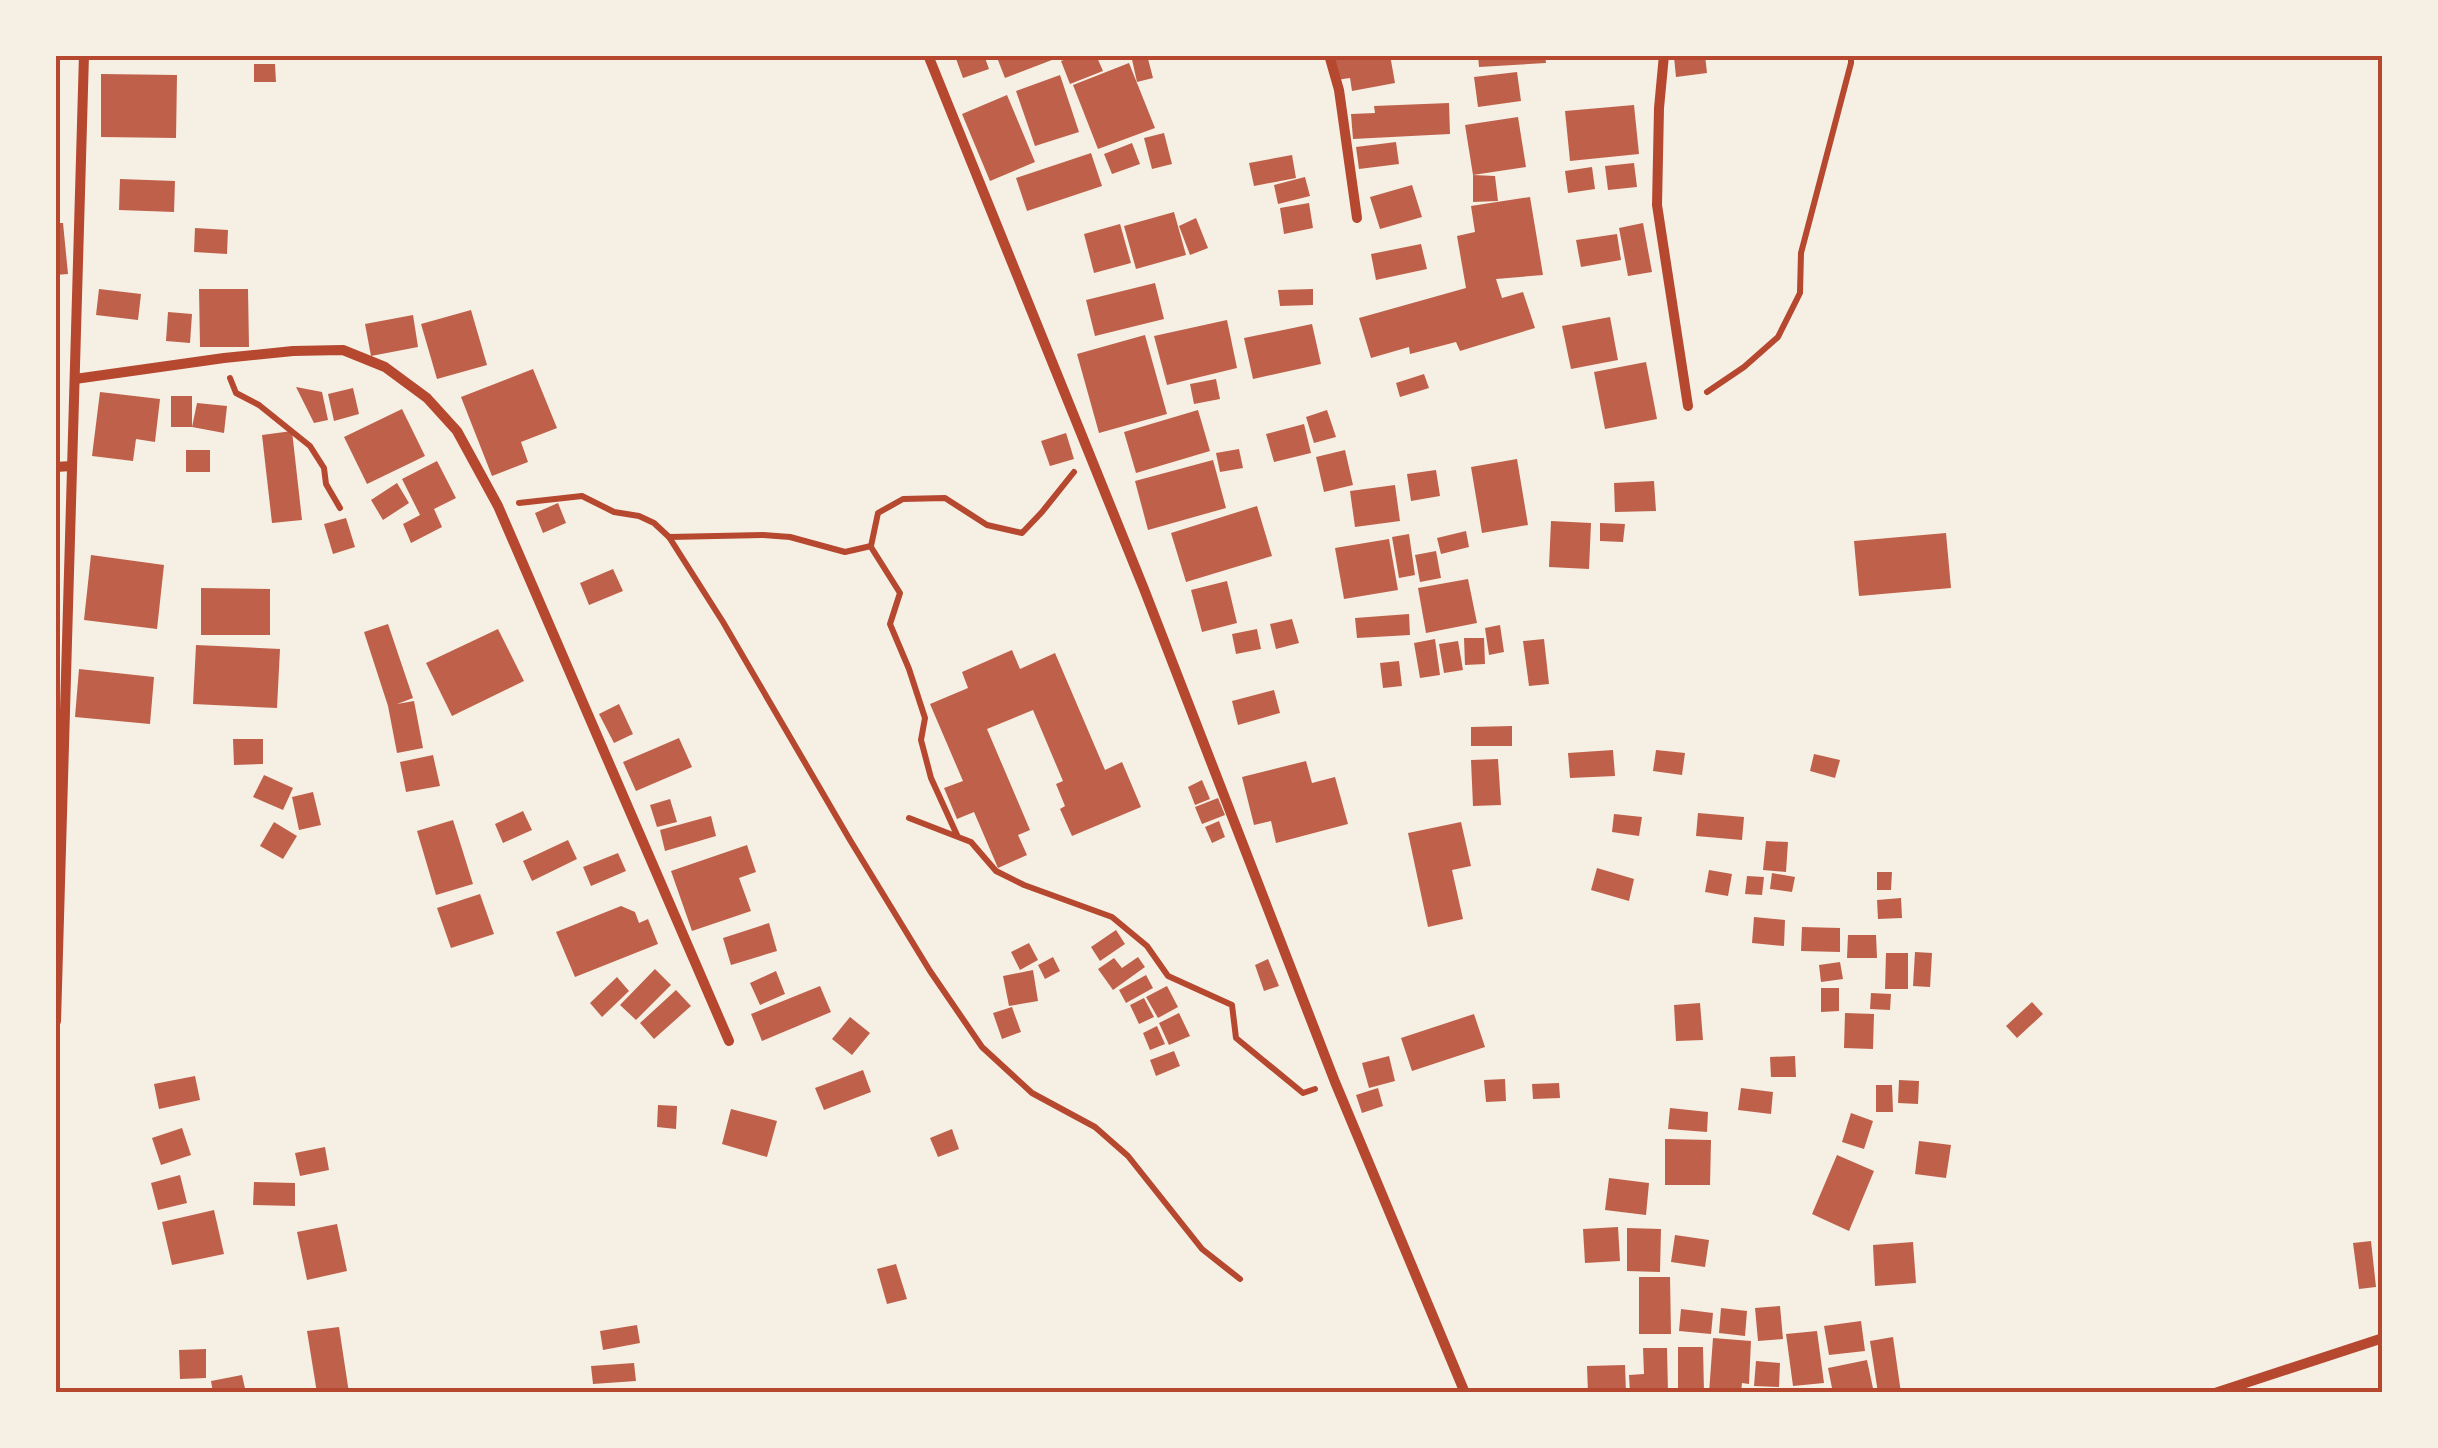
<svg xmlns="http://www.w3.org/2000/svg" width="2438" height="1448" font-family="'Varela Round',sans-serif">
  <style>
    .building { fill: #bf614a }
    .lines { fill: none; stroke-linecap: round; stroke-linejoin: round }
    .path { stroke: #b5482f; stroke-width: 6 }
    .minor { stroke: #b5482f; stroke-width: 10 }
    .neatline { fill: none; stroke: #b5482f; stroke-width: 4 }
  </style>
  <rect width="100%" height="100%" fill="#f6efe4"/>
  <g class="building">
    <polygon points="958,55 984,55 989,69 963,78 955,56"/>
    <polygon points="996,55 1065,55 1005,78"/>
    <polygon points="1076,55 1096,55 1103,71 1070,84 1061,61"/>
    <polygon points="1131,55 1147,55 1153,78 1137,82"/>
    <polygon points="1332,55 1390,55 1395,83 1352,91 1350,78 1336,80"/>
    <polygon points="1478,55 1545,55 1546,63 1479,67"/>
    <polygon points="1705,55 1707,73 1676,77 1674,57"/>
    <polygon points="1129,63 1155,128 1098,149 1073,85"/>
    <polygon points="254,64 275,64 276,82 254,82"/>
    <polygon points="1517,72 1521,101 1478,107 1474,77"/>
    <polygon points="101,74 177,75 176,138 101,137"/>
    <polygon points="1060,75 1079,132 1035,146 1016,91"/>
    <polygon points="1007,95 1035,162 990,181 962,114"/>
    <polygon points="1449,103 1450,134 1353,139 1351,114 1375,113 1374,106"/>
    <polygon points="1634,105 1639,154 1570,161 1565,111"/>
    <polygon points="1518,117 1526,167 1473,175 1465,125"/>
    <polygon points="1164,133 1172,164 1152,169 1144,138"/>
    <polygon points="1396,142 1399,164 1359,169 1356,147"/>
    <polygon points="1132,143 1140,164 1112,174 1104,154"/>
    <polygon points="1091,153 1102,186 1027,211 1016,178"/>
    <polygon points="1292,155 1296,178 1254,186 1249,163"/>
    <polygon points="1634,163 1637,187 1608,190 1605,166"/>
    <polygon points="1592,167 1595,189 1568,193 1565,171"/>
    <polygon points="1473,175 1495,176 1498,201 1473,202"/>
    <polygon points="1305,177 1310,196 1278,204 1274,185"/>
    <polygon points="120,179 175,181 174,212 119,210"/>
    <polygon points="1412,185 1422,217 1380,229 1370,197"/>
    <polygon points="1530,197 1543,275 1496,279 1502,298 1523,292 1535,328 1460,351 1456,342 1410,354 1409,347 1371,358 1359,318 1466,288 1457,236 1475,232 1471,206"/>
    <polygon points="1309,203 1313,228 1284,234 1280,208"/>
    <polygon points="1174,212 1186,255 1136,269 1124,226"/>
    <polygon points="1196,218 1208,248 1190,255 1179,226"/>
    <polygon points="55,223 63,223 68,274 55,275"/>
    <polygon points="1643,223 1652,272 1628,276 1619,228"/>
    <polygon points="1120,224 1131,263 1094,273 1084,234"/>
    <polygon points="195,228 228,230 227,254 194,252"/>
    <polygon points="1617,234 1621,260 1581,267 1576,240"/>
    <polygon points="1421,244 1427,269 1376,280 1371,254"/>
    <polygon points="1155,283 1164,319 1095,336 1086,300"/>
    <polygon points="99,289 141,294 138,320 96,315"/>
    <polygon points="199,289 248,289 249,347 200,347"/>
    <polygon points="1313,289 1313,305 1280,306 1278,290"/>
    <polygon points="471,310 487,365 437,379 421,324"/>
    <polygon points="168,312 192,314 190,343 166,341"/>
    <polygon points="413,315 418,347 371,356 365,324"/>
    <polygon points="1610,317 1618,360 1571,369 1562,326"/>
    <polygon points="1227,320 1237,368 1167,385 1154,336"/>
    <polygon points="1312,324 1321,364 1253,379 1244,338"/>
    <polygon points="1145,335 1167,414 1099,433 1077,354"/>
    <polygon points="1646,362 1657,419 1605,429 1594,372"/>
    <polygon points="533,369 557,428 521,442 528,462 492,476 461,397"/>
    <polygon points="1424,374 1429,388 1400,397 1396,383"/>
    <polygon points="1216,379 1220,399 1194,404 1190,384"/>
    <polygon points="296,387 322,392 328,420 314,423"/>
    <polygon points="353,388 359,414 334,421 328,394"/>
    <polygon points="100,392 160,399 155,442 136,439 133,461 92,456"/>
    <rect x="171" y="396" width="21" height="31"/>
    <polygon points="197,403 227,406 224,433 192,427"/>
    <polygon points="402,409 425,456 367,484 344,437"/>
    <polygon points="1198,410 1210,451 1136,473 1124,432"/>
    <polygon points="1327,410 1336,437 1314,443 1306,417"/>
    <polygon points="1304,424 1311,453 1274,462 1266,434"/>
    <polygon points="292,431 302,520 272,523 262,435"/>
    <polygon points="1066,433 1074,459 1050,466 1041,441"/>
    <polygon points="1239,449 1243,468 1220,472 1216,453"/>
    <rect x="186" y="450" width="24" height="22"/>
    <polygon points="1345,450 1353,485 1324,492 1316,457"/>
    <polygon points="1517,459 1528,525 1482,533 1471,467"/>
    <polygon points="1213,460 1226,508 1148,530 1135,481"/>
    <polygon points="437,461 456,498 434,509 442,527 411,543 403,524 420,515 402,479"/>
    <polygon points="1436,470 1440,496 1411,501 1407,474"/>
    <polygon points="1654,481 1656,511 1615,512 1614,483"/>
    <polygon points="397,483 409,503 383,520 371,500"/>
    <polygon points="1395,485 1400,521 1355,527 1350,491"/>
    <polygon points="558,503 566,523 543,533 535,513"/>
    <polygon points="1257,506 1272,556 1186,582 1171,533"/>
    <polygon points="346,518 355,547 333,554 324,524"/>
    <polygon points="1551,521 1591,523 1589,569 1549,567"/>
    <polygon points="1600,523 1625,524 1623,542 1600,541"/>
    <polygon points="1466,531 1469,547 1441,554 1437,538"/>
    <polygon points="1946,533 1951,588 1859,596 1854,541"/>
    <polygon points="1409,534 1415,575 1399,578 1392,537"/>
    <polygon points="1389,539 1398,590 1344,599 1335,548"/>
    <polygon points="1436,551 1441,578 1420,582 1415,555"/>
    <polygon points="91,555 164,565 157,629 84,620"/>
    <polygon points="613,569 623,591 589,605 580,583"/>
    <polygon points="1468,579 1477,623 1426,633 1418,588"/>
    <polygon points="1227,581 1237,623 1202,632 1191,590"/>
    <polygon points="201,588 270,589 270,635 201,635"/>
    <polygon points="1409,614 1410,635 1357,638 1355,618"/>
    <polygon points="1292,619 1299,643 1276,649 1270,624"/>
    <polygon points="388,624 413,698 397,704 414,701 423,748 397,753 388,706 364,632"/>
    <polygon points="1500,625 1504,652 1489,655 1485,628"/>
    <polygon points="498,629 524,681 452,716 426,663"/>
    <polygon points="1257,629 1261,649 1236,654 1232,634"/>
    <polygon points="1464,638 1484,638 1485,664 1465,665"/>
    <polygon points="1435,639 1440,675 1420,678 1414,643"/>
    <polygon points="1544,639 1549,684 1529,686 1523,641"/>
    <polygon points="1458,641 1463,670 1444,673 1439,644"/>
    <polygon points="196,645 280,649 277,708 193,704"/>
    <polygon points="1012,650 1020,669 1055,653 1105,770 1122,762 1141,807 1072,836 1060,809 1065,806 1056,784 1063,781 1033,710 987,729 1030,830 1018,835 1027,855 998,868 974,812 957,819 944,788 963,781 930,704 968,688 962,672"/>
    <polygon points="1399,661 1402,686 1383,688 1380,663"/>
    <polygon points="79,669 154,677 150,724 75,717"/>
    <polygon points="1274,690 1280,713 1238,725 1232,701"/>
    <polygon points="619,704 633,734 614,743 599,714"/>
    <polygon points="1512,726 1512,746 1471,746 1471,727"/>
    <polygon points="679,738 692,767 636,791 623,762"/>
    <polygon points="233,739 263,739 263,764 234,765"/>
    <polygon points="1613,750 1615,776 1570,778 1568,753"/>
    <polygon points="1656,750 1685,753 1682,775 1653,771"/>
    <polygon points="1814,754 1840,760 1835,778 1810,771"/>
    <polygon points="433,755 440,786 406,792 400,762"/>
    <polygon points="1498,759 1501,805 1473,806 1471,760"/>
    <polygon points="1306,761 1312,783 1335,777 1348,824 1276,843 1271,821 1254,825 1242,777"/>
    <polygon points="264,775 293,788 283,810 253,797"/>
    <polygon points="1202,780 1210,799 1195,805 1188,787"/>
    <polygon points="313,792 321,825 299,830 292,797"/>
    <polygon points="1218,798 1225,815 1202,824 1195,807"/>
    <polygon points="670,799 677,822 657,827 650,805"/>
    <polygon points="523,811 532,830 503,843 495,824"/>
    <polygon points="1698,813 1744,817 1742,840 1696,836"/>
    <polygon points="1614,814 1642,817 1639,836 1612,832"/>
    <polygon points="711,816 716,836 665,851 660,830"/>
    <polygon points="453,820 473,884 436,895 417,831"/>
    <polygon points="1219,821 1225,837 1212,843 1205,827"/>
    <polygon points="274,822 297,836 283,859 260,846"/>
    <polygon points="1461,822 1471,866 1452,870 1463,919 1428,927 1408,833"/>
    <polygon points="568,840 577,859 532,881 523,861"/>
    <polygon points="1766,841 1788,842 1786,872 1763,870"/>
    <polygon points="747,845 756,872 739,878 751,911 692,931 671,871"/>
    <polygon points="618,853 626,871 591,886 583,867"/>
    <polygon points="1597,868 1634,879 1629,901 1591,890"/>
    <polygon points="1709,870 1732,874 1728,896 1705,892"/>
    <polygon points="1877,872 1892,872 1891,890 1877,890"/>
    <polygon points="1772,873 1795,877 1792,892 1770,889"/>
    <polygon points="1747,876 1764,877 1762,895 1745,894"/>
    <polygon points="480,894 494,934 451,948 437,908"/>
    <polygon points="1901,898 1902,918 1878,919 1877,900"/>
    <polygon points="621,906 635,912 639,923 648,919 658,944 575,977 556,932"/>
    <polygon points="1754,917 1785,920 1784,946 1752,943"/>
    <polygon points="769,923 777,951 731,965 723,938"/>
    <polygon points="1802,927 1840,928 1840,952 1801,951"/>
    <polygon points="1116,930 1125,944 1100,961 1091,947"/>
    <polygon points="1848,935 1876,935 1877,958 1847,958"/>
    <polygon points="1029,943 1038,960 1020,970 1011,952"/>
    <polygon points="1915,952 1932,953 1930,987 1913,986"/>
    <polygon points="1886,953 1908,953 1908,989 1885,989"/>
    <polygon points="1053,957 1060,971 1045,979 1038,965"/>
    <polygon points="1138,957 1145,967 1113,990 1098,969 1114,958 1122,968"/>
    <polygon points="1268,959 1279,986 1264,991 1255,965"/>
    <polygon points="1840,962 1843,979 1821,982 1819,965"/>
    <polygon points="655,969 671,985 636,1020 620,1005"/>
    <polygon points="1033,970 1038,1001 1009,1006 1003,976"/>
    <polygon points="776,971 785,994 760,1005 750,983"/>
    <polygon points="1146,975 1153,988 1126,1003 1119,990"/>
    <polygon points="617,977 629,991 602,1017 590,1003"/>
    <polygon points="820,986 831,1012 762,1041 751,1014"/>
    <polygon points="1167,986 1178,1007 1158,1018 1146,997"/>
    <polygon points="1821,988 1839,988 1839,1011 1821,1012"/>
    <polygon points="676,990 691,1006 654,1039 640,1023"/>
    <polygon points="1871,993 1891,994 1890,1010 1870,1009"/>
    <polygon points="1144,998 1154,1017 1139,1024 1130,1005"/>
    <polygon points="2032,1002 2043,1014 2017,1038 2006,1026"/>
    <polygon points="1700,1003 1703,1040 1676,1041 1674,1005"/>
    <polygon points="1012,1007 1021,1032 1002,1039 993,1013"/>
    <polygon points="1179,1013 1190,1036 1169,1045 1159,1023"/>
    <polygon points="1845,1013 1874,1014 1873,1049 1844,1048"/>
    <polygon points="1474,1014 1485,1047 1412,1071 1401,1038"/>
    <polygon points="850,1017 870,1033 852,1055 832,1039"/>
    <polygon points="1157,1026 1165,1044 1150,1050 1143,1033"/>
    <polygon points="1174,1051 1180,1066 1156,1076 1150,1060"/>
    <polygon points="1389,1056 1395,1081 1369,1088 1362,1063"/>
    <polygon points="1795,1056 1796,1077 1771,1077 1770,1057"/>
    <polygon points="863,1070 871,1092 824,1110 815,1088"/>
    <polygon points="195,1076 200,1100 159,1109 154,1084"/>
    <polygon points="1505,1079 1506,1101 1486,1102 1484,1080"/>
    <polygon points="1899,1080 1919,1081 1918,1104 1898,1103"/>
    <polygon points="1559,1083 1560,1098 1533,1099 1532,1084"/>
    <polygon points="1876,1085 1892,1085 1893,1112 1876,1112"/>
    <polygon points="1378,1088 1383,1106 1362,1113 1356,1095"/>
    <polygon points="1741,1088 1773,1092 1771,1114 1738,1110"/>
    <polygon points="658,1105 677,1106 676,1129 657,1127"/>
    <polygon points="1670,1108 1708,1112 1707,1132 1668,1129"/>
    <polygon points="731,1109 777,1121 767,1157 722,1144"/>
    <polygon points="1851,1113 1873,1121 1864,1149 1842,1142"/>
    <polygon points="182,1128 191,1155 161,1165 152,1138"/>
    <polygon points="952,1129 959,1149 938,1157 930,1138"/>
    <polygon points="1665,1139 1711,1140 1710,1185 1665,1185"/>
    <polygon points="1919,1141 1951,1145 1946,1178 1915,1174"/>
    <polygon points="325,1147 329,1170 300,1176 295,1153"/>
    <polygon points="1837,1155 1874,1171 1849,1231 1812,1214"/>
    <polygon points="180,1175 187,1203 158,1210 151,1183"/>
    <polygon points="1609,1178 1649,1183 1646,1215 1605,1210"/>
    <polygon points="254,1182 295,1183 295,1206 253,1205"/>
    <polygon points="214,1210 224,1254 172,1265 162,1222"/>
    <polygon points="337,1224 347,1271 307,1280 297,1232"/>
    <polygon points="1618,1227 1620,1261 1585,1263 1583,1229"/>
    <polygon points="1627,1228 1661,1229 1660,1272 1627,1271"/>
    <polygon points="1675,1235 1709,1240 1705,1267 1671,1262"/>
    <polygon points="2371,1241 2376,1287 2359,1289 2353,1243"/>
    <polygon points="1913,1242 1916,1283 1875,1286 1873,1245"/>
    <polygon points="896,1264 907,1299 887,1304 877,1269"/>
    <polygon points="1639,1277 1670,1277 1671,1334 1639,1334"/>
    <polygon points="1780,1306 1783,1339 1758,1341 1755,1308"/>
    <polygon points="1721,1308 1747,1311 1745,1336 1719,1333"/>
    <polygon points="1681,1309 1713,1313 1711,1334 1679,1331"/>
    <polygon points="1861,1321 1865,1351 1829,1355 1824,1326"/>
    <polygon points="637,1325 640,1343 603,1350 600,1331"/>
    <polygon points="339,1327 349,1393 317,1393 307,1331"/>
    <polygon points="1817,1331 1824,1383 1793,1386 1786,1334"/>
    <polygon points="1893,1337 1901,1393 1878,1393 1870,1341"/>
    <polygon points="1713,1338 1751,1341 1749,1384 1742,1383 1741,1393 1709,1393"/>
    <polygon points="1678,1347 1703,1347 1704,1393 1678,1393"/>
    <polygon points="1643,1348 1667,1348 1668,1393 1630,1393 1629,1375 1644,1374"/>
    <polygon points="206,1349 206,1378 180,1379 179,1350"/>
    <polygon points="1867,1360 1874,1393 1833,1393 1828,1368"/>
    <polygon points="1756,1361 1780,1363 1779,1387 1754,1386"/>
    <polygon points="634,1363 636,1381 593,1384 591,1366"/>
    <polygon points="1625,1365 1626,1393 1588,1393 1587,1366"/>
    <polygon points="242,1375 246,1393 213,1393 211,1381"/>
  </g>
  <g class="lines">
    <g class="path">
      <polyline points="230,378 236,393 259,405 310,446 324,468 326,484 340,508"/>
      <polyline points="1707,392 1744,367 1778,337 1800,293 1801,253 1851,63 1851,55"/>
      <polyline points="519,503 582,496 614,512 639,516 654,523 669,537 763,535 790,537 845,552 871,546 878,513 903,499 945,498 987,525 1022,533 1042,512 1074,472"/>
      <polyline points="669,537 723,622 850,840 930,971 982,1047 1032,1093 1095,1127 1128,1156 1202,1249 1240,1279"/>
      <polyline points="871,547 900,593 890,624 909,669 925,718 921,740 931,778 957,835"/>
      <polyline points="909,818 971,842 996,871 1024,885 1112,917 1147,946 1168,976 1232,1005 1236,1038 1303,1093 1315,1089"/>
    </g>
    <g class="minor">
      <polyline points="928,55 1144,589 1335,1082 1465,1393"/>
      <polyline points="1329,55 1339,90 1357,218"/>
      <polyline points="1664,55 1659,108 1657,205 1688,406"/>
      <polyline points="75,379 224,358 293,351 343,350 385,367 427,398 457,431 498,506 729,1041"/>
      <polyline points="55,467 72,466"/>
      <polyline points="56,1021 84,55"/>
      <polyline points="2215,1393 2383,1338"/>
    </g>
  </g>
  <rect width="2438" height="1448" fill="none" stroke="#f6efe4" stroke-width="115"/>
  <rect x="58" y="58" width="2322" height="1332" class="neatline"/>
</svg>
